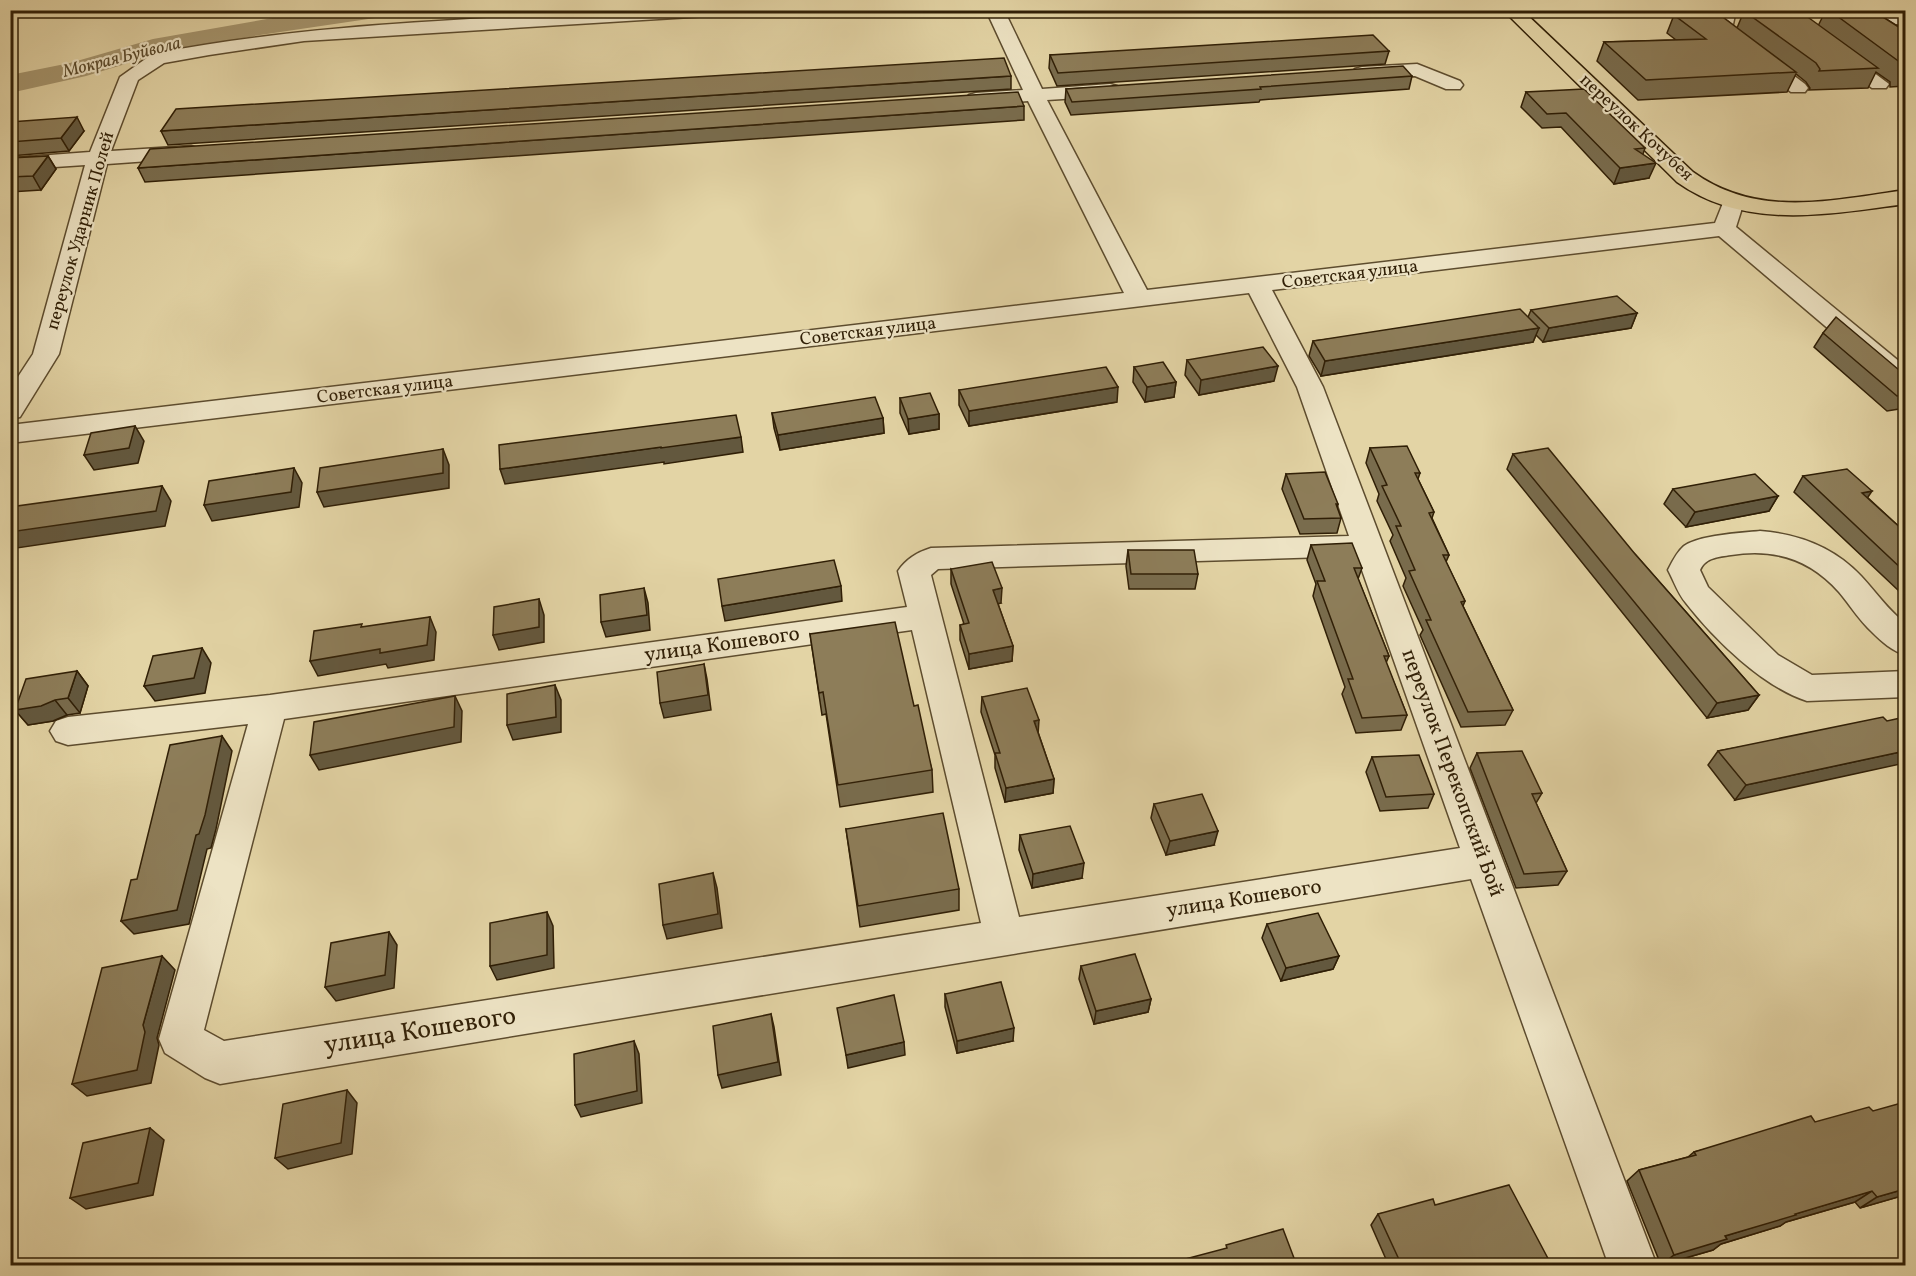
<svg xmlns="http://www.w3.org/2000/svg" width="1916" height="1276" font-family="Vollkorn,serif">
  <style>
    .lines { fill: none; stroke-linecap: round; stroke-linejoin: round }
    .river { fill: #a6966f; fill-rule: evenodd }
    .minor-casing { stroke: #5d4c2e; stroke-width: 3 }
    .major-casing { stroke: #301f06; stroke-width: 3 }
    .minor { fill: #ede3c4; fill-rule: evenodd }
    .major { fill: #e3d4a5; fill-rule: evenodd }
    .wall { fill: #796c4d; stroke: #301f06; stroke-width: 1.5 }
    .shaded-wall { fill: #63583e; stroke: #301f06; stroke-width: 1.5 }
    .building { fill: #8d7d59; stroke: #301f06; stroke-width: 1.5 }
    .labels { text-anchor: middle; dominant-baseline: central; stroke-width: 4.5; stroke-linejoin: round; paint-order: stroke }
    .far-water-label { font-size: 18px; font-style: italic; fill: #59492b; stroke: #ede3c4 }
    .far-street-label { font-size: 18px; fill: #301f06; stroke: #ede3c4 }
    .street-label { font-size: 21px; fill: #301f06; stroke: #ede3c4 }
    .near-street-label { font-size: 26px; fill: #301f06; stroke: #ede3c4 }
  </style>
  <rect width="100%" height="100%" fill="#e3d4a5"/>
  <filter id="stains"><feTurbulence type="fractalNoise" baseFrequency=".00333" numOctaves="4"/><feColorMatrix values="0 0 0 0 .2 0 0 0 0 .09 0 0 0 0 .02 0 0 0 .5 -.17"/></filter>
  <radialGradient id="worn" r=".72"><stop offset=".6" stop-color="#630" stop-opacity="0"/><stop offset="1" stop-color="#630" stop-opacity=".3"/></radialGradient>
  <g class="lines">
    <polygon class="river" points="318,10 388,10 384,16 375,18 260,35 158,54 86,76 10,93 10,75 70,63 153,39"/>
    <defs>
      <g id="minor">
        <path d="M 630,10 L 732,10 L 724,15 L 304,41 L 209,55 L 164,63 L 138,80 L 111,151 L 191,146 L 198,148 L 202,152 L 198,156 L 191,158 L 107,164 L 59,354 L 20,417 L 10,419 L 10,389 L 33,354 L 85,165 L 10,170 L 10,158 L 90,152 L 120,77 L 151,55 L 158,53 C 313,23 473,20 630,10 Z"/>
        <path d="M 986,10 L 1004,10 L 1042,89 L 1110,84 L 1117,86 L 1120,90 L 1117,94 L 1110,96 L 1047,100 L 1147,290 L 1715,223 L 1723,203 L 1731,201 L 1739,203 L 1742,208 L 1736,227 L 1906,367 L 1906,389 L 1897,387 L 1719,236 L 1272,290 L 1323,387 L 1657,1266 L 1609,1266 L 1471,879 L 220,1084 L 205,1078 L 165,1053 L 159,1039 L 248,724 L 68,745 L 56,741 L 50,731 L 56,721 L 68,717 L 270,695 L 907,607 L 898,571 C 906,559 918,552 931,548 L 1349,536 L 1297,387 L 1249,293 L 10,443 L 10,425 L 1124,293 L 1028,101 L 976,105 L 969,103 L 966,99 L 969,95 L 976,93 L 1023,90 ZM 1357,556 L 1460,848 L 1019,917 L 931,575 L 938,569 ZM 912,630 L 981,923 L 224,1041 L 204,1030 L 284,719 Z"/>
        <polygon points="1718,10 1736,10 1732,29 1805,84 1808,88 1805,92 1791,92 1717,35 1714,31"/>
        <polygon points="1753,10 1780,10 1798,16 1889,84 1886,88 1872,88 1786,24 1755,14"/>
        <polygon points="1906,14 1906,24 1842,25 1836,24 1833,20 1836,16 1842,15"/>
        <polygon points="1417,64 1460,81 1463,85 1460,89 1446,89 1415,76 1362,79 1355,77 1352,73 1355,69 1362,67"/>
        <path d="M 1760,531 C 1798,534 1834,547 1861,576 C 1876,592 1888,610 1906,624 L 1906,655 C 1892,651 1882,642 1872,632 C 1859,620 1850,605 1839,592 C 1810,559 1774,548 1731,555 C 1719,557 1706,557 1700,570 L 1708,587 L 1778,655 L 1812,675 L 1906,671 L 1906,697 L 1807,701 C 1763,687 1714,639 1686,603 C 1678,594 1674,581 1668,570 C 1672,562 1677,552 1684,546 C 1700,535 1740,533 1760,531 Z"/>
      </g>
      <path id="major" d="M 1503,10 L 1522,10 L 1693,172 C 1758,219 1832,200 1906,190 L 1906,204 C 1828,214 1746,231 1677,182 Z"/>
    </defs>
    <use href="#minor" class="minor-casing"/>
    <use href="#major" class="major-casing"/>
    <use href="#minor" class="minor"/>
    <use href="#major" class="major"/>
  </g>
  <g class="wall">
    <polygon points="1826,10 1872,10 1905,31 1905,86 1890,87 1890,82 1876,72 1868,88 1809,90 1810,88 1806,82 1796,74 1787,92 1638,100 1597,61 1604,42 1676,40 1667,33 1674,15 1724,18 1737,28 1744,11 1818,26"/>
    <polygon points="1389,51 1385,64 1057,86 1049,68 1050,55"/>
    <polygon points="1011,76 1011,89 168,145 161,131"/>
    <polygon points="1412,76 1409,89 1260,100 1259,102 1071,115 1065,102 1066,89"/>
    <polygon points="1526,92 1645,148 1643,154 1649,178 1614,184 1561,127 1542,128 1521,107"/>
    <polygon points="1024,106 1024,120 145,182 138,168"/>
    <polygon points="10,122 84,131 69,151 10,156"/>
    <polygon points="48,156 56,169 41,190 10,192 10,158"/>
    <polygon points="1531,310 1637,313 1631,328 1543,342 1536,335 1533,342 1321,376 1309,356 1313,341 1528,317"/>
    <polygon points="1823,333 1905,375 1905,408 1887,411 1814,347"/>
    <polygon points="1187,360 1274,381 1199,395 1185,375"/>
    <polygon points="1134,367 1176,382 1174,397 1145,402 1133,382"/>
    <polygon points="959,390 1117,402 969,426 959,405"/>
    <polygon points="900,398 939,414 939,429 909,434 900,413"/>
    <polygon points="772,413 883,418 884,433 780,450 774,428"/>
    <polygon points="1370,448 1420,473 1418,479 1434,512 1432,518 1449,555 1446,562 1465,601 1463,606 1513,710 1505,725 1461,727 1420,635 1423,630 1403,586 1406,578 1390,541 1393,535 1377,501 1379,494 1366,463"/>
    <polygon points="1513,454 1635,554 1759,695 1748,710 1707,718 1507,469"/>
    <polygon points="1286,474 1338,504 1337,508 1341,518 1337,533 1300,534 1282,489"/>
    <polygon points="1803,476 1868,498 1905,532 1905,594 1902,591 1899,591 1794,492"/>
    <polygon points="1673,489 1778,496 1769,511 1686,527 1664,504"/>
    <polygon points="1311,545 1362,568 1358,579 1389,656 1386,663 1407,715 1401,730 1356,733 1342,694 1345,687 1313,596 1316,584 1307,560"/>
    <polygon points="1128,550 1198,574 1195,589 1129,589 1126,566"/>
    <polygon points="951,569 1001,603 998,604 1013,646 1012,661 969,669 960,640 960,625 964,624 951,584"/>
    <polygon points="810,634 914,706 932,770 933,792 840,807 826,714 822,715"/>
    <polygon points="77,671 88,686 80,713 67,715 53,721 28,725 15,710"/>
    <polygon points="982,697 1038,732 1054,779 1053,793 1005,802 995,768 995,755 981,712"/>
    <polygon points="1887,721 1735,800 1708,765 1718,751"/>
    <polygon points="1477,753 1542,793 1536,803 1567,871 1558,885 1516,888 1470,768"/>
    <polygon points="1372,757 1434,794 1428,808 1380,811 1366,772"/>
    <polygon points="1154,804 1214,845 1166,855 1151,818"/>
    <polygon points="846,829 959,889 959,910 860,927"/>
    <polygon points="1020,835 1082,878 1032,888 1019,850"/>
    <polygon points="1267,924 1339,956 1333,969 1281,981 1262,938"/>
    <polygon points="1081,966 1151,999 1148,1012 1094,1024 1079,979"/>
    <polygon points="945,994 1013,1041 957,1053 945,1007"/>
    <polygon points="1815,1122 1905,1195 1860,1208 1855,1202 1786,1222 1780,1226 1721,1244 1713,1250 1661,1265 1627,1181 1639,1170 1688,1157 1694,1152"/>
    <polygon points="1435,1205 1552,1266 1389,1266 1371,1225 1378,1214"/>
  </g>
  <g class="shaded-wall">
    <polygon points="77,117 84,131 69,151 61,138"/>
    <polygon points="48,156 56,169 41,190 33,176"/>
    <polygon points="1656,163 1649,178 1614,184 1620,168"/>
    <polygon points="1637,313 1631,328 1543,342 1549,328"/>
    <polygon points="1539,328 1533,342 1321,376 1325,361"/>
    <polygon points="1278,366 1274,381 1199,395 1201,380"/>
    <polygon points="1176,382 1174,397 1145,402 1147,387"/>
    <polygon points="1118,387 1117,402 969,426 969,411"/>
    <polygon points="939,414 939,429 909,434 908,419"/>
    <polygon points="883,418 884,433 780,450 778,435"/>
    <polygon points="135,426 144,441 138,463 94,470 84,455"/>
    <polygon points="741,437 743,452 664,464 664,462 505,484 500,469 661,447"/>
    <polygon points="443,449 449,465 449,488 324,507 317,492"/>
    <polygon points="294,468 302,483 299,507 212,521 204,505"/>
    <polygon points="162,486 171,501 165,526 10,549 10,532"/>
    <polygon points="1872,491 1862,506 1862,493"/>
    <polygon points="1778,496 1769,511 1686,527 1695,512"/>
    <polygon points="1905,583 1905,586 1902,591 1899,591"/>
    <polygon points="841,586 842,601 725,621 722,606"/>
    <polygon points="644,588 648,603 650,630 606,637 601,622"/>
    <polygon points="1002,588 1001,603 992,605 993,590"/>
    <polygon points="539,599 544,615 544,642 499,650 493,635"/>
    <polygon points="430,617 436,632 434,660 388,668 386,664 318,676 310,661"/>
    <polygon points="1013,646 1012,661 969,669 969,654"/>
    <polygon points="202,648 211,663 205,693 155,701 144,686"/>
    <polygon points="704,664 707,679 711,710 664,718 660,703"/>
    <polygon points="77,671 88,686 80,713 68,698"/>
    <polygon points="555,685 561,700 561,732 513,740 507,725"/>
    <polygon points="1759,695 1748,710 1707,718 1717,703"/>
    <polygon points="455,696 462,711 461,742 319,770 310,755"/>
    <polygon points="55,700 67,715 53,721 28,725 15,710"/>
    <polygon points="1039,720 1038,735 1034,721"/>
    <polygon points="222,736 232,751 216,829 211,848 207,849 189,924 134,934 121,921 196,835"/>
    <polygon points="1905,751 1905,763 1735,800 1746,785"/>
    <polygon points="1054,779 1053,793 1005,802 1006,788"/>
    <polygon points="1218,831 1214,845 1166,855 1170,841"/>
    <polygon points="1084,863 1082,878 1032,888 1033,874"/>
    <polygon points="713,873 717,888 722,928 667,939 663,925"/>
    <polygon points="547,912 553,926 554,968 497,980 490,966"/>
    <polygon points="389,932 397,945 394,988 336,1001 325,987"/>
    <polygon points="162,956 175,970 157,1038 159,1045 151,1083 87,1096 72,1084 143,1025"/>
    <polygon points="1339,956 1333,969 1281,981 1286,968"/>
    <polygon points="1151,999 1148,1012 1094,1024 1096,1011"/>
    <polygon points="771,1014 774,1027 781,1075 722,1088 718,1075"/>
    <polygon points="1014,1028 1013,1041 957,1053 957,1041"/>
    <polygon points="634,1041 639,1054 642,1103 581,1117 575,1105"/>
    <polygon points="904,1042 905,1055 848,1068 846,1055"/>
    <polygon points="347,1090 357,1103 352,1154 288,1169 275,1158"/>
    <polygon points="150,1128 164,1140 153,1195 86,1209 70,1198"/>
    <polygon points="1905,1189 1905,1195 1860,1208 1877,1197"/>
    <polygon points="1872,1191 1855,1202 1786,1222 1780,1226 1721,1244 1713,1250 1661,1265 1674,1255 1725,1236 1795,1214"/>
  </g>
  <g class="building">
    <polygon points="1798,10 1878,68 1819,71 1820,69 1816,63 1744,11"/>
    <polygon points="1829,10 1872,10 1905,31 1905,67 1900,68 1901,63"/>
    <polygon points="1720,12 1724,18 1796,72 1646,80 1604,42 1706,39 1674,15"/>
    <polygon points="1373,35 1389,51 1058,73 1050,55"/>
    <polygon points="1004,58 1011,76 161,131 176,109"/>
    <polygon points="1403,66 1412,76 1260,87 1261,89 1072,102 1066,89"/>
    <polygon points="1584,89 1645,148 1635,149 1656,163 1620,168 1566,113 1547,114 1526,92"/>
    <polygon points="1018,92 1024,106 138,168 150,149"/>
    <polygon points="77,117 61,138 10,142 10,122"/>
    <polygon points="48,156 33,176 10,177 10,158"/>
    <polygon points="1617,296 1637,313 1549,328 1531,310"/>
    <polygon points="1520,309 1539,328 1325,361 1313,341"/>
    <polygon points="1836,317 1905,375 1905,395 1897,396 1823,333"/>
    <polygon points="1263,347 1278,366 1201,380 1187,360"/>
    <polygon points="1163,362 1176,382 1147,387 1134,367"/>
    <polygon points="1106,367 1118,387 969,411 959,390"/>
    <polygon points="930,393 939,414 908,419 900,398"/>
    <polygon points="875,397 883,418 778,435 772,413"/>
    <polygon points="736,415 741,437 661,448 661,447 500,469 499,445"/>
    <polygon points="135,426 129,448 84,455 91,433"/>
    <polygon points="1407,446 1420,473 1415,473 1434,512 1429,513 1449,555 1443,555 1465,601 1461,602 1513,710 1468,712 1426,620 1431,620 1409,571 1415,570 1396,526 1401,526 1382,486 1387,485 1370,448"/>
    <polygon points="1548,448 1635,554 1759,695 1717,703 1513,454"/>
    <polygon points="443,449 443,473 317,492 320,468"/>
    <polygon points="294,468 291,492 204,505 209,481"/>
    <polygon points="1847,469 1872,491 1862,493 1905,532 1905,572 1803,476"/>
    <polygon points="1325,472 1338,504 1336,504 1341,518 1304,519 1286,474"/>
    <polygon points="1755,474 1778,496 1695,512 1673,489"/>
    <polygon points="162,486 156,511 10,532 10,507"/>
    <polygon points="1352,543 1362,568 1354,568 1389,656 1384,656 1407,715 1362,718 1348,679 1353,679 1317,581 1325,581 1311,545"/>
    <polygon points="1128,550 1194,550 1198,574 1131,574"/>
    <polygon points="834,560 841,586 722,606 718,579"/>
    <polygon points="992,562 1002,588 993,590 1013,646 969,654 960,625 969,623 951,569"/>
    <polygon points="644,588 647,615 601,622 600,595"/>
    <polygon points="539,599 539,627 493,635 494,607"/>
    <polygon points="430,617 427,645 380,653 380,649 310,661 314,631 362,624 361,627"/>
    <polygon points="895,622 914,706 918,705 932,770 838,785 823,692 819,693 810,634"/>
    <polygon points="202,648 194,678 144,686 153,656"/>
    <polygon points="704,664 708,695 660,703 657,672"/>
    <polygon points="77,671 68,698 55,700 41,706 15,710 26,679"/>
    <polygon points="555,685 556,717 507,725 507,694"/>
    <polygon points="1027,688 1039,720 1034,721 1054,779 1006,788 995,753 1000,753 982,697"/>
    <polygon points="455,696 454,727 310,755 314,722"/>
    <polygon points="1883,717 1887,721 1905,717 1905,751 1746,785 1718,751"/>
    <polygon points="222,736 205,815 199,834 196,835 177,910 121,921 131,880 137,879 170,745"/>
    <polygon points="1522,751 1542,793 1532,794 1567,871 1524,874 1477,753"/>
    <polygon points="1419,755 1434,794 1386,797 1372,757"/>
    <polygon points="1202,794 1218,831 1170,841 1154,804"/>
    <polygon points="943,813 959,889 858,906 846,829"/>
    <polygon points="1070,826 1084,863 1033,874 1020,835"/>
    <polygon points="713,873 718,914 663,925 659,884"/>
    <polygon points="547,912 547,955 490,966 490,923"/>
    <polygon points="1318,913 1339,956 1286,968 1267,924"/>
    <polygon points="389,932 385,975 325,987 331,943"/>
    <polygon points="1135,954 1151,999 1096,1011 1081,966"/>
    <polygon points="162,956 143,1025 145,1032 137,1070 72,1084 102,968"/>
    <polygon points="1001,982 1014,1028 957,1041 945,994"/>
    <polygon points="894,995 904,1042 846,1055 837,1008"/>
    <polygon points="771,1014 778,1062 718,1075 713,1026"/>
    <polygon points="634,1041 637,1091 575,1105 574,1054"/>
    <polygon points="347,1090 341,1143 275,1158 283,1104"/>
    <polygon points="1905,1102 1905,1189 1877,1197 1872,1191 1795,1214 1796,1215 1725,1236 1727,1239 1674,1255 1639,1170 1696,1155 1694,1152 1811,1116 1815,1122 1869,1107 1873,1111"/>
    <polygon points="150,1128 138,1183 70,1198 83,1143"/>
    <polygon points="1509,1185 1552,1266 1402,1266 1378,1214 1433,1199 1435,1205"/>
    <polygon points="1283,1229 1297,1266 1159,1266 1227,1248 1226,1245"/>
  </g>
  <g class="labels">
    <g class="far-water-label">
      <text transform="translate(122 58) rotate(-14)">Мокрая Буйвола</text>
    </g>
    <g class="far-street-label">
      <text transform="translate(1636 128) rotate(43)">переулок Кочубея</text>
      <text transform="translate(81 231) rotate(-74)">переулок Ударник Полей</text>
      <text transform="translate(1350 275) rotate(-7)">Советская улица</text>
      <text transform="translate(868 332) rotate(-7)">Советская улица</text>
      <text transform="translate(385 390) rotate(-7)">Советская улица</text>
    </g>
    <g class="street-label">
      <text transform="translate(722 645) rotate(-8)">улица Кошевого</text>
      <text transform="translate(1452 773) rotate(70)">переулок Перекопский Бой</text>
      <text transform="translate(1244 899) rotate(-9)">улица Кошевого</text>
    </g>
    <g class="near-street-label">
      <text transform="translate(420 1031) rotate(-9)">улица Кошевого</text>
    </g>
  </g>
  <rect width="1916" height="1276" fill="none" stroke="#e3d4a5" stroke-width="36"/>
  <rect x="12" y="12" width="1892" height="1252" fill="none" stroke="#301f06" stroke-width="3"/>
  <rect x="18" y="18" width="1880" height="1240" fill="none" stroke="#301f06" stroke-width="1.5"/>
  <rect width="100%" height="100%" filter="url(#stains)"/>
  <rect width="100%" height="100%" fill="url(#worn)"/>
</svg>
